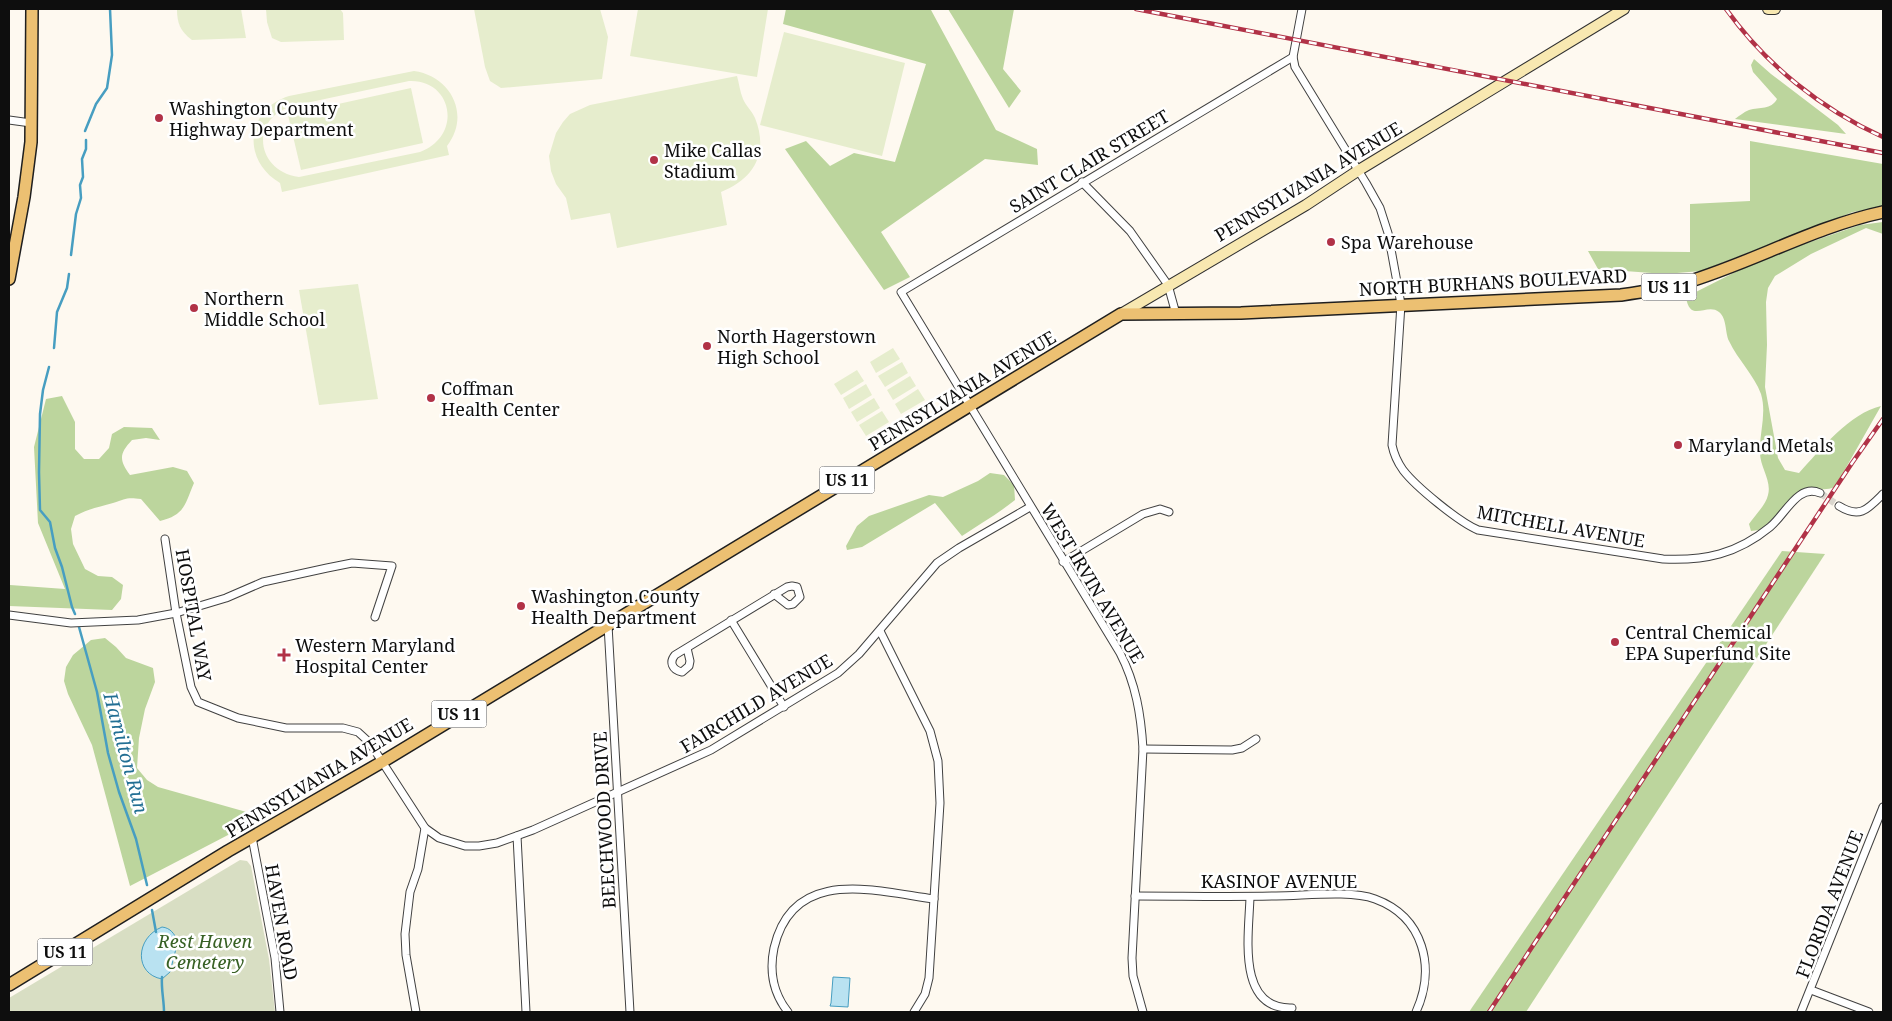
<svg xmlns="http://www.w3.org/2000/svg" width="1892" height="1021" font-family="'Noto Serif',serif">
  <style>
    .forest { fill: #bcd59d }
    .cemetery { fill: #d8dec3 }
    .pitch { fill: #e6edcd; fill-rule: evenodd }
    .water { fill: #b9e2f1; stroke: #479ec1 }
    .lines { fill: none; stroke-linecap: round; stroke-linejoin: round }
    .stream { stroke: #479ec1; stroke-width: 2.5 }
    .street-tunnel { stroke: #dad6ce; stroke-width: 7; stroke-dasharray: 7 3.5; stroke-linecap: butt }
    .street-casing { stroke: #414141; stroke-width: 9 }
    .secondary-casing { stroke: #303030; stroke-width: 12 }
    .primary-casing { stroke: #1f1f1f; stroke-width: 14 }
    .street { stroke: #fff; stroke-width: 7 }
    .secondary { stroke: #f8e8b1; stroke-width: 10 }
    .primary { stroke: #ecc072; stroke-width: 11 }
    .rail-casing { stroke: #b13247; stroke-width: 4.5 }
    .rail { stroke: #fff; stroke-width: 2.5; stroke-dasharray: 8; stroke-linecap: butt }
    .poi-dot { fill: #b13247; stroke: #fff; stroke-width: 2 }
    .labels { text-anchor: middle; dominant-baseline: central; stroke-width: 5; stroke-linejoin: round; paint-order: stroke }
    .shield { fill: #fff; stroke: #565656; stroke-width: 1 }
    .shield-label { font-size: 16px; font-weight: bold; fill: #0e0e0e }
    .poi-label { font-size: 18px; fill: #0e0e0e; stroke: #fff; text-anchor: start }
    .street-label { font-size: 18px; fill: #0e0e0e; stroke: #fff }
    .park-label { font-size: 18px; font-style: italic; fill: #376024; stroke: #fff }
    .water-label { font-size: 19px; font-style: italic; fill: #226f94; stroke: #fff }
  </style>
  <rect width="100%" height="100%" fill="#fef9f0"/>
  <g class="forest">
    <polygon points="786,9 931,10 996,130 1037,149 1038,165 985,159 881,232 910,277 884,290 785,149 806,141 830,166 854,153 895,162 926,64 783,24"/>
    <polygon points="948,9 1014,9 1003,69 1021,91 1009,108"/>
    <path d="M 1754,59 L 1771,74 L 1838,125 L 1846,134 L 1735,119 C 1739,116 1744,112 1749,110 C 1760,107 1771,110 1777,99 L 1753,72 L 1751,65 Z"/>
    <polygon points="1750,141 1883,164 1883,207 1853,212 1701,271 1665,274 1598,269 1588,251 1690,252 1690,204 1750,201"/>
    <path d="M 1883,222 L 1883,234 L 1866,228 L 1811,254 L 1775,276 L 1768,288 L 1766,302 L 1767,345 L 1765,387 L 1778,458 L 1785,470 L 1799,473 C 1820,450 1850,413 1881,406 L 1835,487 C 1824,492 1813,486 1802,491 L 1765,526 L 1759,530 L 1751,531 L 1749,524 C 1755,515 1766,505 1768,495 C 1772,481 1760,467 1760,453 C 1759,433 1767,414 1761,394 C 1754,375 1738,360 1729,341 C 1725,333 1727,318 1719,312 C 1707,302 1690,324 1686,297 L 1763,258 L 1860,225 Z"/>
    <path d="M 62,396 L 75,422 L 75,449 L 84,459 L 99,459 L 109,448 L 112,434 L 124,427 L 152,428 L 160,440 L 146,438 L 132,440 C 119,454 119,460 130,475 L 173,467 L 187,471 L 194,483 C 185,504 185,515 160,521 L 141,499 C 126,497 126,499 113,503 C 99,507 88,509 75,516 L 71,529 L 73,544 L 85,569 L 98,576 L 112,577 L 123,585 L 121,599 L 112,610 L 9,606 L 10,585 L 65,589 L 38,523 L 34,447 L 46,399 Z"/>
    <path d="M 990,473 L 1004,475 L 1014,485 L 1015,500 C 999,513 980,524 962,536 L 935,503 L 862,547 L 847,550 L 846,546 L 857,526 L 869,516 L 929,495 L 943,497 L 978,481 Z"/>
    <polygon points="1782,551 1825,554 1526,1012 1469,1012"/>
    <polygon points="105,638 116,647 126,658 153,668 155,682 145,709 139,738 137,768 147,780 158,787 250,813 253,822 130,886 92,745 68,694 64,681 66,667 73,655 91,640"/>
  </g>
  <polygon class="cemetery" points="240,860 247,861 251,866 269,959 275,1012 9,1012 9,998"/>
  <g class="pitch">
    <path d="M 177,9 L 241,9 L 246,38 L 192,40 C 180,31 177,23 177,9 Z"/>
    <polygon points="266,9 340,9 343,13 344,40 281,42 272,38 267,22"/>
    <polygon points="474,9 600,9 608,37 602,79 501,88 490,81 485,67"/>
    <polygon points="638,9 768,9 757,77 630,56"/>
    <polygon points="784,32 905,63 882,156 760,125"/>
    <path d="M 414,71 C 451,76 471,115 447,146 L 449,155 L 282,192 L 280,183 C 242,161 245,110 289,96 ZM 409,81 C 453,79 463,136 420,152 L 299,177 C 256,171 249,119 292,106 Z"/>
    <path d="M 737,76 C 739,83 740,92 743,99 C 746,106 752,111 755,118 C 769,153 754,179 721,192 L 727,225 L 617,248 L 610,213 L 571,220 L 566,198 L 556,184 L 551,171 L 549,156 L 556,133 L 563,122 L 570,114 L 590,105 Z"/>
    <polygon points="411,88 423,143 301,170 288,115"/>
    <polygon points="358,284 378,399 319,405 299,290"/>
    <polygon points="893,348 900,359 876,373 870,362"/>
    <polygon points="902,362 908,373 885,387 878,376"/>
    <polygon points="857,370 864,381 841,395 834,384"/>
    <polygon points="910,376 916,386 893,400 887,390"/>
    <polygon points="866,384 872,395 849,409 843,398"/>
    <polygon points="918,389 925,400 901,414 895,404"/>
    <polygon points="874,398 880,408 857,422 851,412"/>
    <polygon points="882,411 889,422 866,436 859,425"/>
  </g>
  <g class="water">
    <path d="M 162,927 C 171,928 174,934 178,941 L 170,972 L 162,979 C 134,974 135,938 162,927 Z"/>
    <polygon points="833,977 850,978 848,1007 830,1006 831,1003"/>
  </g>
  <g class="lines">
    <g class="stream">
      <polyline points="85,131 96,104 107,88 112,55 110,9"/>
      <polyline points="71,255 76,214 81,198 80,185 83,177 82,159 86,149 86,140"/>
      <polyline points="54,348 57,312 67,288 69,274"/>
      <polyline points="49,367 43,390 40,414 39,472 40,510 50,522 55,548 62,567 72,607 75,614"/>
      <polyline points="79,627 97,692 108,753 119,792 136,839 147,885"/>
      <polyline points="152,910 156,932"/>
      <path d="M 162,977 C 161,989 164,1000 164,1012"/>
    </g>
    <polyline class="street-tunnel" points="1820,493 1839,506"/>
    <defs>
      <g id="street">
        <path d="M 1302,9 L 1293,57 L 1295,67 L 1366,183 L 1380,208 L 1388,233 L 1401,304 L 1392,445 C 1394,455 1398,463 1403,470 C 1416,487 1459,522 1478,530 L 1663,559 C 1705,561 1737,554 1770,527 C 1785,515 1798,483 1820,493"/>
        <polyline points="9,120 31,123"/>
        <polyline points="1082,182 1130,231 1168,285 1176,314"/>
        <path d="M 1839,506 C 1860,519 1868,509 1883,494"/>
        <polyline points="165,539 176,613 191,687 198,702 238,718 286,728 343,728 358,732 370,743 425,828 418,869 410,892 405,934 406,955 416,1012"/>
        <polyline points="1063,562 1143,514 1160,509 1169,512"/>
        <polyline points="9,615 71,623 138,620 176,613 226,598 263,582 327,568 352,563 392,566 375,617"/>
        <polyline points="731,620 784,707"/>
        <polyline points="608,625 630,1012"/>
        <polyline points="880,631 930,731 938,761 940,803 929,978 925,994 914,1012"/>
        <path d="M 687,648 L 690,661 L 689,666 L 682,672 C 672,670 669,662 675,655 L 787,587 L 792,586 L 797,587 L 800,597 L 793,604 L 788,605 L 774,594"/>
        <polyline points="1143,749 1232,750 1242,748 1256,739"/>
        <polyline points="425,828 439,838 465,846 479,846 497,843 533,830 711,750 838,673 859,654 937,563 959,548 1030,507"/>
        <polyline points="517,836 526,1012"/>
        <polyline points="252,837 275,958 280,1012"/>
        <path d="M 1135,896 C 1182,896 1229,897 1276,896 C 1304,896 1350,890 1375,899 C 1424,917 1436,968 1416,1012"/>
        <path d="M 1250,897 C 1249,934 1236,1010 1292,1008"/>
        <polyline points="1811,990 1869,1012"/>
        <path d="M 788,1012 C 773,993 769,972 774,948 C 793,866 874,891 934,899"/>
        <path d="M 1143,1012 L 1133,976 L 1132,958 L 1143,749 C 1141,715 1136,684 1120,653 L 901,292 L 1293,57"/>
        <polyline points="1801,1012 1883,807"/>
      </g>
      <g id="secondary">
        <polyline points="1768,9 1775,9"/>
        <polyline points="1121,314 1306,205 1359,170 1624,9"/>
      </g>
      <g id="primary">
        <polyline points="9,279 24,197 31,142 32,9"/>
        <path d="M 9,985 L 228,851 L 382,762 L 608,625 L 1121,314 L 1241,313 L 1621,295 C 1641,292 1661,289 1681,284 C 1750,264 1813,227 1883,212"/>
      </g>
    </defs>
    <use href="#street" class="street-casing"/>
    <use href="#secondary" class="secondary-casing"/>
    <use href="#primary" class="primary-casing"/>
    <use href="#street" class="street"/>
    <use href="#secondary" class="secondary"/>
    <use href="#primary" class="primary"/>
    <defs>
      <g id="rail">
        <polyline points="1136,9 1883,153"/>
        <path d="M 1726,9 C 1766,65 1821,109 1883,137"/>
        <polyline points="1489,1012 1852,463 1883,419"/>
      </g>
    </defs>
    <use href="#rail" class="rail-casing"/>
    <use href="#rail" class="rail"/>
  </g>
  <g class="poi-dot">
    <circle cx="159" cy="118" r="5"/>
    <circle cx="654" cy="160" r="5"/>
    <circle cx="1331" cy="242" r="5"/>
    <circle cx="194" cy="308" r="5"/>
    <circle cx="707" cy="346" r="5"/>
    <circle cx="431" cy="398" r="5"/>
    <circle cx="1678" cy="445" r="5"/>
    <circle cx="521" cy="606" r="5"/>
    <circle cx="1615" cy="642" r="5"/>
    <path d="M281.5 647.5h5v5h5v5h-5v5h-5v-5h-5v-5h5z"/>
  </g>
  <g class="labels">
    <g class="shield">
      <rect x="1641.5" y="273.5" width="55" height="27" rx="4"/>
      <rect x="819.5" y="466.5" width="55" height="27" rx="4"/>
      <rect x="431.5" y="700.5" width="55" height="27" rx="4"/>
      <rect x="37.5" y="938.5" width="55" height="27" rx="4"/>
    </g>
    <g class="shield-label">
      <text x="1669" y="287">US 11</text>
      <text x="847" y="480">US 11</text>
      <text x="459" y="714">US 11</text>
      <text x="65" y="952">US 11</text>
    </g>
    <g class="poi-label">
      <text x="169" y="108">Washington County<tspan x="169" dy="21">Highway Department</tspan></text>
      <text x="664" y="150">Mike Callas<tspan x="664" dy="21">Stadium</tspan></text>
      <text x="1341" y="242">Spa Warehouse</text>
      <text x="204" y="298">Northern<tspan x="204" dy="21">Middle School</tspan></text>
      <text x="717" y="336">North Hagerstown<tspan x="717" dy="21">High School</tspan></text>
      <text x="441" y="388">Coffman<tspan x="441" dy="21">Health Center</tspan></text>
      <text x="1688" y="445">Maryland Metals</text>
      <text x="531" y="596">Washington County<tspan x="531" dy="21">Health Department</tspan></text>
      <text x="1625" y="632">Central Chemical<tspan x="1625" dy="21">EPA Superfund Site</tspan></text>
      <text x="295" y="645">Western Maryland<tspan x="295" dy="21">Hospital Center</tspan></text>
    </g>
    <g class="street-label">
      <text transform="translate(1089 161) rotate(-31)">SAINT CLAIR STREET</text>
      <text transform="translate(1308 181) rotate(-31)">PENNSYLVANIA AVENUE</text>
      <text transform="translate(1493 282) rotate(-3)">NORTH BURHANS BOULEVARD</text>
      <text transform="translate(962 390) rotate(-31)">PENNSYLVANIA AVENUE</text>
      <text transform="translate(1561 526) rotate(10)">MITCHELL AVENUE</text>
      <text transform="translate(1093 583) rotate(59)">WEST IRVIN AVENUE</text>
      <text transform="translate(194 615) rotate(80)">HOSPITAL WAY</text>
      <text transform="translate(756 703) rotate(-31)">FAIRCHILD AVENUE</text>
      <text transform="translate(319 777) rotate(-31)">PENNSYLVANIA AVENUE</text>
      <text transform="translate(604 820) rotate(-93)">BEECHWOOD DRIVE</text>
      <text x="1279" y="881">KASINOF AVENUE</text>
      <text transform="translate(1829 904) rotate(-69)">FLORIDA AVENUE</text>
      <text transform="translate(282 922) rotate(80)">HAVEN ROAD</text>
    </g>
    <g class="park-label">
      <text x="205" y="941">Rest Haven<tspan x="205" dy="21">Cemetery</tspan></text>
    </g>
    <g class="water-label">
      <text transform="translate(126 753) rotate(75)">Hamilton Run</text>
    </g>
  </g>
  <rect width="1892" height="1021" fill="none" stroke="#0e0e0e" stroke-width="20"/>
</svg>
